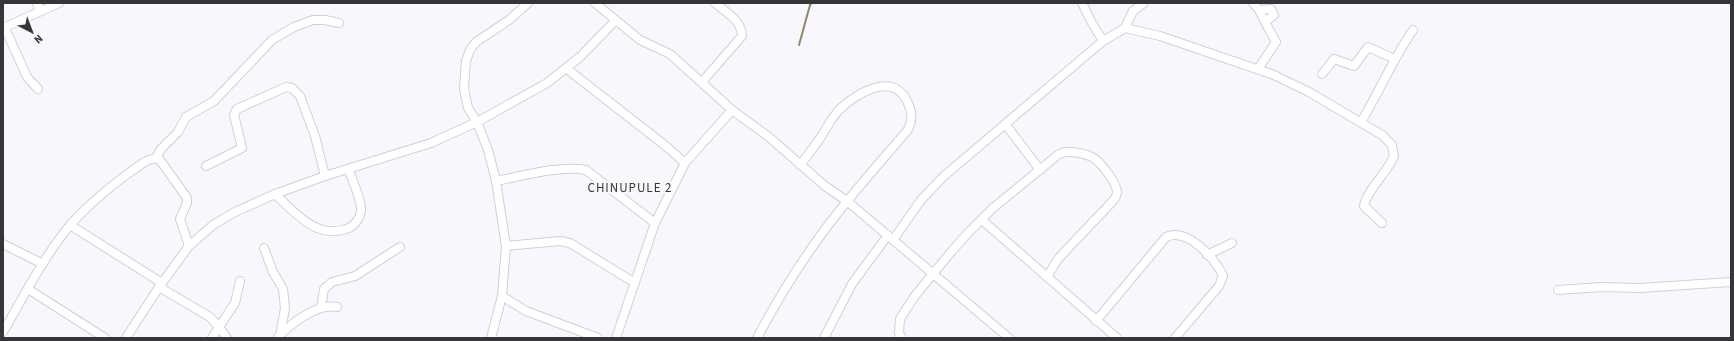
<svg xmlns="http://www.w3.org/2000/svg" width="1734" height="341" font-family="'Source Sans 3',sans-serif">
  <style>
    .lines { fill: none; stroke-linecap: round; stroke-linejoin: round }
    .stream { stroke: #928863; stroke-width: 2 }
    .minor-casing { stroke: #d2ced9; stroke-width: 10 }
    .minor { stroke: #fff; stroke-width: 8 }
    .labels { text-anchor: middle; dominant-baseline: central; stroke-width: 4; stroke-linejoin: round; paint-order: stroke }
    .quarter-label { font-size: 13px; letter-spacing: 1px; fill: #37353a; stroke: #f9f7fe }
  </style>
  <rect width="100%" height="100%" fill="#f9f7fe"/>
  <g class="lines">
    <polyline class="stream" points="799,45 810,5 812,3"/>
    <defs>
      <g id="minor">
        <polyline points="37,3 40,11"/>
        <polyline points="595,3 640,40 670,54 732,110 769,137 825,186 847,201 1009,338"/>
        <polyline points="1082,3 1092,23 1103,41"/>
        <polyline points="1253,3 1259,10 1265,22 1274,15 1271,9 1259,10"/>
        <polyline points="3,28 59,3"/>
        <polyline points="5,28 27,77 38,89"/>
        <polyline points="1125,28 1133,11 1144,3"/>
        <polyline points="567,69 667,147 685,163"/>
        <polyline points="1258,69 1276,42 1265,22"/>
        <polyline points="1322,74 1334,59 1354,66 1368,47 1395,59"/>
        <path d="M 702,82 L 742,36 C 742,21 726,12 715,3"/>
        <path d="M 1361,122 C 1379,92 1393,59 1413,30"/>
        <polyline points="1006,125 1040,170"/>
        <polyline points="156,158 161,149 178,132 186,117 214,101 272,40 294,27 313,20 325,20 339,23"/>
        <polyline points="206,166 242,148 234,115 237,109 286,87 292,88 300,96 315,136 325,176"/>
        <path d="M 496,181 C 522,176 561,165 586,170 L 655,223"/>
        <path d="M 275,194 C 295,213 318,241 349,228 C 355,225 360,218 361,211 C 362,201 352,180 349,170"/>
        <polyline points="982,220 1117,338"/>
        <polyline points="70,225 162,283"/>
        <path d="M 893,240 L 921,200 L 944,176 L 1103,41 L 1125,28 L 1160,36 L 1274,75 L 1309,92 L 1382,135 L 1392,145 L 1394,156 C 1388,172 1366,191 1364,206 L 1382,223"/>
        <polyline points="3,244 43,264"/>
        <polyline points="506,246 560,241 570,243 635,283"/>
        <polyline points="264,248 273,272 283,289 285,308 280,336"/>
        <polyline points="1207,255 1232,243"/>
        <polyline points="159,287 210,317 219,327 212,338"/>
        <polyline points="28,289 105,338"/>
        <polyline points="1558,290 1601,287 1640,288 1731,282"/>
        <polyline points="502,296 526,311 598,338"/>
        <polyline points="321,308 324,289 332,282 355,276 400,247"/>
        <path d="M 1096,321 L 1166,237 C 1188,227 1215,259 1223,276 L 1219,286 L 1175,338"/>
        <path d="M 3,332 C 24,296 44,256 71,224 C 87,206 113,184 133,170 C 141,165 151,155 160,160 L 187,198 L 187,203 L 180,219 L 189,246"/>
        <path d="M 278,337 C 292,323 317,303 337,307"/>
        <polyline points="126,338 159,287 189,246 213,225 233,213 275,194 325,176 431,143 477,122 547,83 580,57 615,21"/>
        <polyline points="227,338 219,327 235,303 240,281"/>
        <polyline points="491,338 502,296 506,246 496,181 488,150 477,122 468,108 464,89 465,73 466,61 470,50 476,42 509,20 528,3"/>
        <polyline points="616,338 655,223 685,163 732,110"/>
        <path d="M 757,338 C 775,304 795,271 818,239 C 845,201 877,166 907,131 C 914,119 912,111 906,99 C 891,72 856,94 840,109 C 833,116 829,124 824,132 C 817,144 808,154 800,165"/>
        <polyline points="824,338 852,284 888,235"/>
        <path d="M 902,338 L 899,333 L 900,319 L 914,297 L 951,252 L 968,233 L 993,208 L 1059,154 C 1068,150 1084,153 1092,157 C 1100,161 1117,183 1117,192 C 1117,196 1114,200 1111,203 L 1071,245 L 1058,259 L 1047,277"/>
      </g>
    </defs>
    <use href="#minor" class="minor-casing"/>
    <use href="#minor" class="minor"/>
  </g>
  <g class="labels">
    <g class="quarter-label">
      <text x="630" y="188">CHINUPULE 2</text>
    </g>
  </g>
  <rect width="1734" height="341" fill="none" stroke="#37353a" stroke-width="8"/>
  <g transform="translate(32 32) rotate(138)" stroke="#f9f7fe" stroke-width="3" paint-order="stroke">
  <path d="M0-3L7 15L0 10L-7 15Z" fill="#37353a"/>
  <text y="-6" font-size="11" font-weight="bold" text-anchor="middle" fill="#37353a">N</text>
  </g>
</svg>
